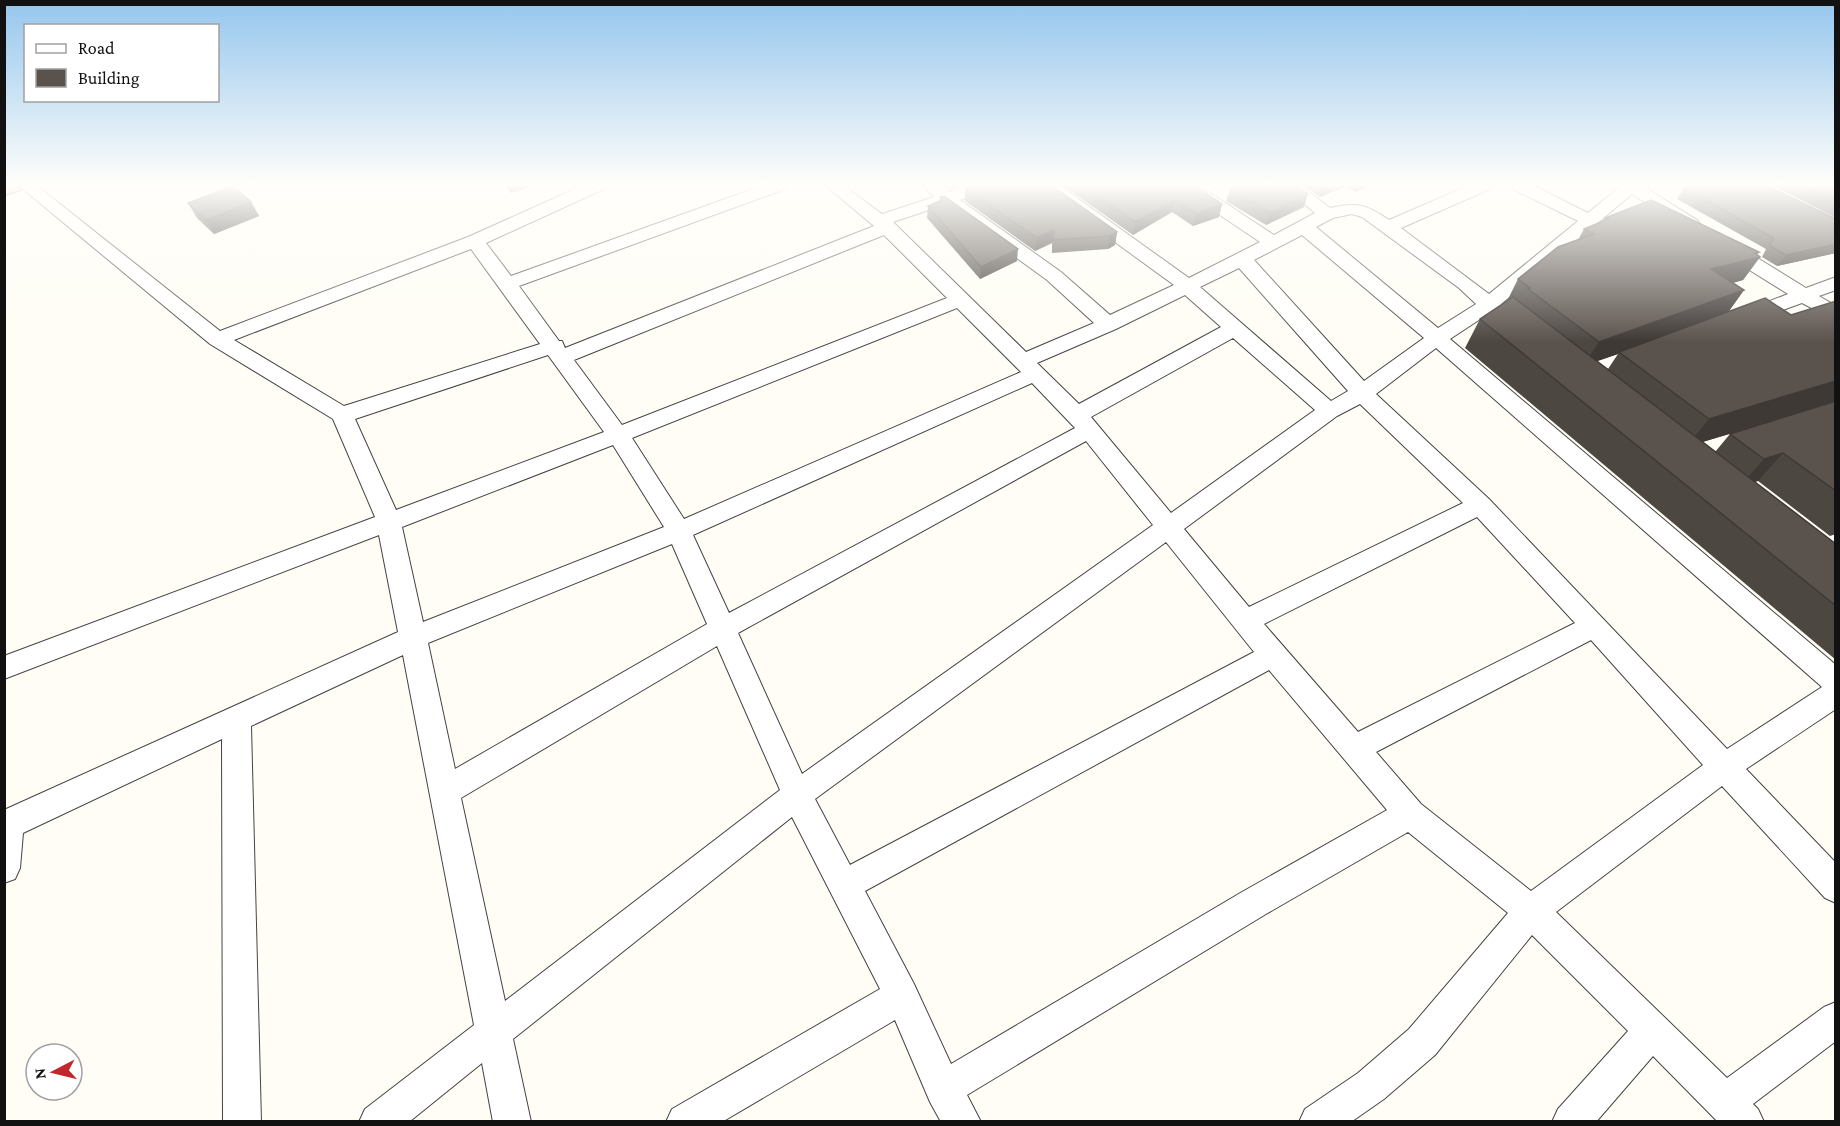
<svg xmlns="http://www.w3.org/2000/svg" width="1840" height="1126" font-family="'Crimson Pro',serif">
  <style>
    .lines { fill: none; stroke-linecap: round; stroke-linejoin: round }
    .street-casing { stroke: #444; stroke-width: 2 }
    .highway-casing { stroke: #222; stroke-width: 3 }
    .street { fill: #fff; fill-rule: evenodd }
    .highway { fill: #f5a25d; fill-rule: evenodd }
    .wall { fill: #4d4742; fill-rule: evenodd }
    .shaded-wall { fill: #3f3936 }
    .building { fill: #5a524d; stroke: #3f3936; stroke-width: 1.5 }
  </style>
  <rect width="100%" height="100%" fill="#fffdf5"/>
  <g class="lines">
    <defs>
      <g id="street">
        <path d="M 18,185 L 36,185 L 220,331 L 468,237 L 584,185 L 607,185 L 604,189 L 486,243 L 511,276 L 764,185 L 787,185 L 785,189 L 519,286 L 559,341 L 562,341 L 565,348 L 874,226 L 825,185 L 843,185 L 882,214 L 934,197 L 923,185 L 941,185 L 949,192 L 972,185 L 996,185 L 994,189 L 960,200 L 1061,272 L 1110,315 L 1174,285 L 1042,189 L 1040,185 L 1059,185 L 1189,278 L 1260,242 L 1181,189 L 1179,185 L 1198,185 L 1274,235 L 1315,213 L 1282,185 L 1300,185 L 1330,208 C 1357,202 1366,204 1389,220 L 1470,185 L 1492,185 L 1490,189 L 1401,228 L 1489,294 L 1578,221 L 1513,189 L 1511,185 L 1532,185 L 1588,213 L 1622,185 L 1641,185 L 1697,220 L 1700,224 L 1697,228 L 1685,228 L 1632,194 L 1501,304 L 1510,314 L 1507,318 L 1500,320 L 1488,314 L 1450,339 L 1836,665 L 1836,709 L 1746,769 L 1836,863 L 1836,903 L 1825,898 L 1722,786 L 1556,912 L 1727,1078 L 1824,1007 L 1836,1002 L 1836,1041 L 1753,1104 L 1758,1109 L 1764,1122 L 1718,1122 L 1653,1056 L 1596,1122 L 1552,1122 L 1558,1109 L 1628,1031 L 1532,935 L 1435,1055 L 1384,1099 L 1351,1122 L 1299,1122 L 1305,1109 L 1358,1073 L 1409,1029 L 1508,913 L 1408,832 L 1266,914 L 967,1095 L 981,1122 L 941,1122 L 930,1102 L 895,1020 L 722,1122 L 666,1122 L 672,1109 L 880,989 L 792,817 L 513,1039 L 531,1122 L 493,1122 L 482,1063 L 409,1122 L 359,1122 L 365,1109 L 474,1025 L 403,655 L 251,726 L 261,1122 L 223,1122 L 222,739 L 23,833 L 20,868 L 15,879 L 4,883 L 4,810 L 398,632 L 379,535 L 4,679 L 4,656 L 375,517 L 333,419 L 210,344 ZM 944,205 L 1047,280 L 1094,323 L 1026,352 L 893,222 ZM 1352,214 L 1362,217 L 1459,288 L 1476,304 L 1438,328 L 1316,227 L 1333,218 ZM 884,235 L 947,298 L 622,425 L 574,360 ZM 1302,235 L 1424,338 L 1364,381 L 1254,260 ZM 471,249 L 540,344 L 344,406 L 234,340 ZM 1239,268 L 1348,391 L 1331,401 L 1200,287 ZM 1185,295 L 1221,327 L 1079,404 L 1037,363 L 1116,329 ZM 957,308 L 1021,372 L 684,519 L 632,438 ZM 1233,338 L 1315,410 L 1171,513 L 1091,417 ZM 1436,348 L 1822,687 L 1727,749 L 1489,499 L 1376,394 ZM 548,355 L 604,432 L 396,510 L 355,419 ZM 1032,383 L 1075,428 L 729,613 L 693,535 ZM 1360,404 L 1463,503 L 1249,607 L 1184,529 L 1337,416 ZM 1086,441 L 1153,525 L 802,774 L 738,633 ZM 613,445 L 664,527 L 423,622 L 402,527 ZM 1477,517 L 1575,623 L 1358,732 L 1264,624 ZM 1166,542 L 1254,652 L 850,865 L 815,799 ZM 672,544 L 707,624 L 455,769 L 428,643 ZM 1591,640 L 1703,765 L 1531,891 L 1421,804 L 1376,752 ZM 717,646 L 780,790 L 505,1001 L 461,798 ZM 1269,670 L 1387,810 L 1242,892 L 951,1064 L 914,984 L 865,891 Z"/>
        <polygon points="1726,241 1733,243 1806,288 1836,277 1836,290 1819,296 1836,306 1836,321 1802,303 1753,321 1739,321 1736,317 1739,313 1788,294 1719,251 1717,247 1719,243"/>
      </g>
      <polygon id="highway" points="4,185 23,185 20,190 4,195"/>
    </defs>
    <use href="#street" class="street-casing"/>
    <use href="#highway" class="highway-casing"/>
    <use href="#street" class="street"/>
    <use href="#highway" class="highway"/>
  </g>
  <g class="wall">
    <polygon points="504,185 537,185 511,193"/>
    <polygon points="944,185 966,185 950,189"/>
    <polygon points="1062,185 1194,185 1222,204 1219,217 1193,226 1172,212 1133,235"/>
    <polygon points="1303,185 1374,185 1355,192 1347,186 1320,197"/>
    <polygon points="1686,185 1766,185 1836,219 1836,253 1777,266 1762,257 1766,249 1677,199"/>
    <polygon points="1772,185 1836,185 1836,218"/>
    <polygon points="965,188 1117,232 1115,245 1108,249 1052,253 1052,243 1035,251 965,201"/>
    <polygon points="1230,189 1304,207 1266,225 1226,201"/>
    <polygon points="940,197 1017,261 980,279 927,218 928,206 940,201"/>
    <polygon points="251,202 259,216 214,234 197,218 188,203"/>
    <path d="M 1605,218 L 1757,255 L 1760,257 L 1743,280 L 1733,283 L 1744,290 L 1728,312 L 1791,315 L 1836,301 L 1836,534 L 1830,536 L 1758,481 L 1754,482 L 1836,544 L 1836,660 L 1465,348 L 1480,319 L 1507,301 L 1518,279 L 1578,240 L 1584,229 L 1603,221 ZM 1618,354 L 1608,369 L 1597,361 ZM 1773,421 L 1730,434 L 1715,452 L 1702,442 Z"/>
  </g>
  <g class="shaded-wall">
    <polygon points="508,185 537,185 511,193"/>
    <polygon points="950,185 966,185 950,189"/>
    <polygon points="1324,185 1348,185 1347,186 1320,197"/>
    <polygon points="1358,185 1374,185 1355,192"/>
    <polygon points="1308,194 1304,207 1266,225 1270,213"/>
    <polygon points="1175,200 1172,212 1133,235 1135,222"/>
    <polygon points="251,202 259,216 214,234 206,220"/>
    <polygon points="1222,204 1219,217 1193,226 1196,214"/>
    <polygon points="1054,230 1052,243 1035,251 1037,238"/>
    <polygon points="1117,232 1115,245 1108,249 1110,236"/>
    <polygon points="1836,244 1836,253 1777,266 1786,255"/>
    <polygon points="1018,249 1017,261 980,279 981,267"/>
    <polygon points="1759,252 1755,258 1760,257 1743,280 1694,293 1711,269"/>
    <polygon points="1744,290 1727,314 1619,352 1618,354 1583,366 1599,342"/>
    <polygon points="1836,381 1836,402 1686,447 1709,419"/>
    <polygon points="1783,453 1758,481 1739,487 1764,459"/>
  </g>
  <g class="building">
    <polygon points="976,185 1051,185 1117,232 1110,236 1053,240 1054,230 1037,238 965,188"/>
    <polygon points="1082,185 1194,185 1222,204 1196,214 1175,200 1135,222"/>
    <polygon points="1238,185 1296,185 1308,194 1270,213 1230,189"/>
    <polygon points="1695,185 1766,185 1836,219 1836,244 1786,255 1770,246 1774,238 1684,188"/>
    <polygon points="1801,185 1836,185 1836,203"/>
    <polygon points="233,186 251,202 206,220 188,203"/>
    <polygon points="944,196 1018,249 981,267 928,206 942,200 940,197"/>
    <polygon points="1651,200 1759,252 1755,253 1760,257 1711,269 1744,290 1599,342 1528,289 1530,288 1518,279 1558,247 1594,234 1584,229 1608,219 1605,218"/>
    <polygon points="1513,297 1836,544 1836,606 1480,319"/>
    <polygon points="1765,298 1791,315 1836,301 1836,381 1709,419 1619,352"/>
    <polygon points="1836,401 1836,491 1783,453 1764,459 1730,434"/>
  </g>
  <linearGradient id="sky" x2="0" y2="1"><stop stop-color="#95c6ee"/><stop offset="0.54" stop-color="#fffefa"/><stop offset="1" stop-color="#fffefa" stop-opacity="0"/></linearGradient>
  <rect width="1840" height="342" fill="url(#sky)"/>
  <rect width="1840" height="1126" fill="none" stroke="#111111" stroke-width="12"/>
  <rect x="24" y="24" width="195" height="78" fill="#ffffff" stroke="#a0a0a0" stroke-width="1.5"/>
  <rect x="36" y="44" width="30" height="9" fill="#ffffff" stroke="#a0a0a0" stroke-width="1.5"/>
  <text x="78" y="54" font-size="18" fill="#111111">Road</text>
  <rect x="36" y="69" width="30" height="18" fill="#5a524d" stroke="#a0a0a0" stroke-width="1.5"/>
  <text x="78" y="84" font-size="18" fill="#111111">Building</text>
  <g transform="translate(54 1072) rotate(263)"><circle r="28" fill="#ffffff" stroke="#a0a0a0" stroke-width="1.5"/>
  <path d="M0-4.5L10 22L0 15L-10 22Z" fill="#c4262e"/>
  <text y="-9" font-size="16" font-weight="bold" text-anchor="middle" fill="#111111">N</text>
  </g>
</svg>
